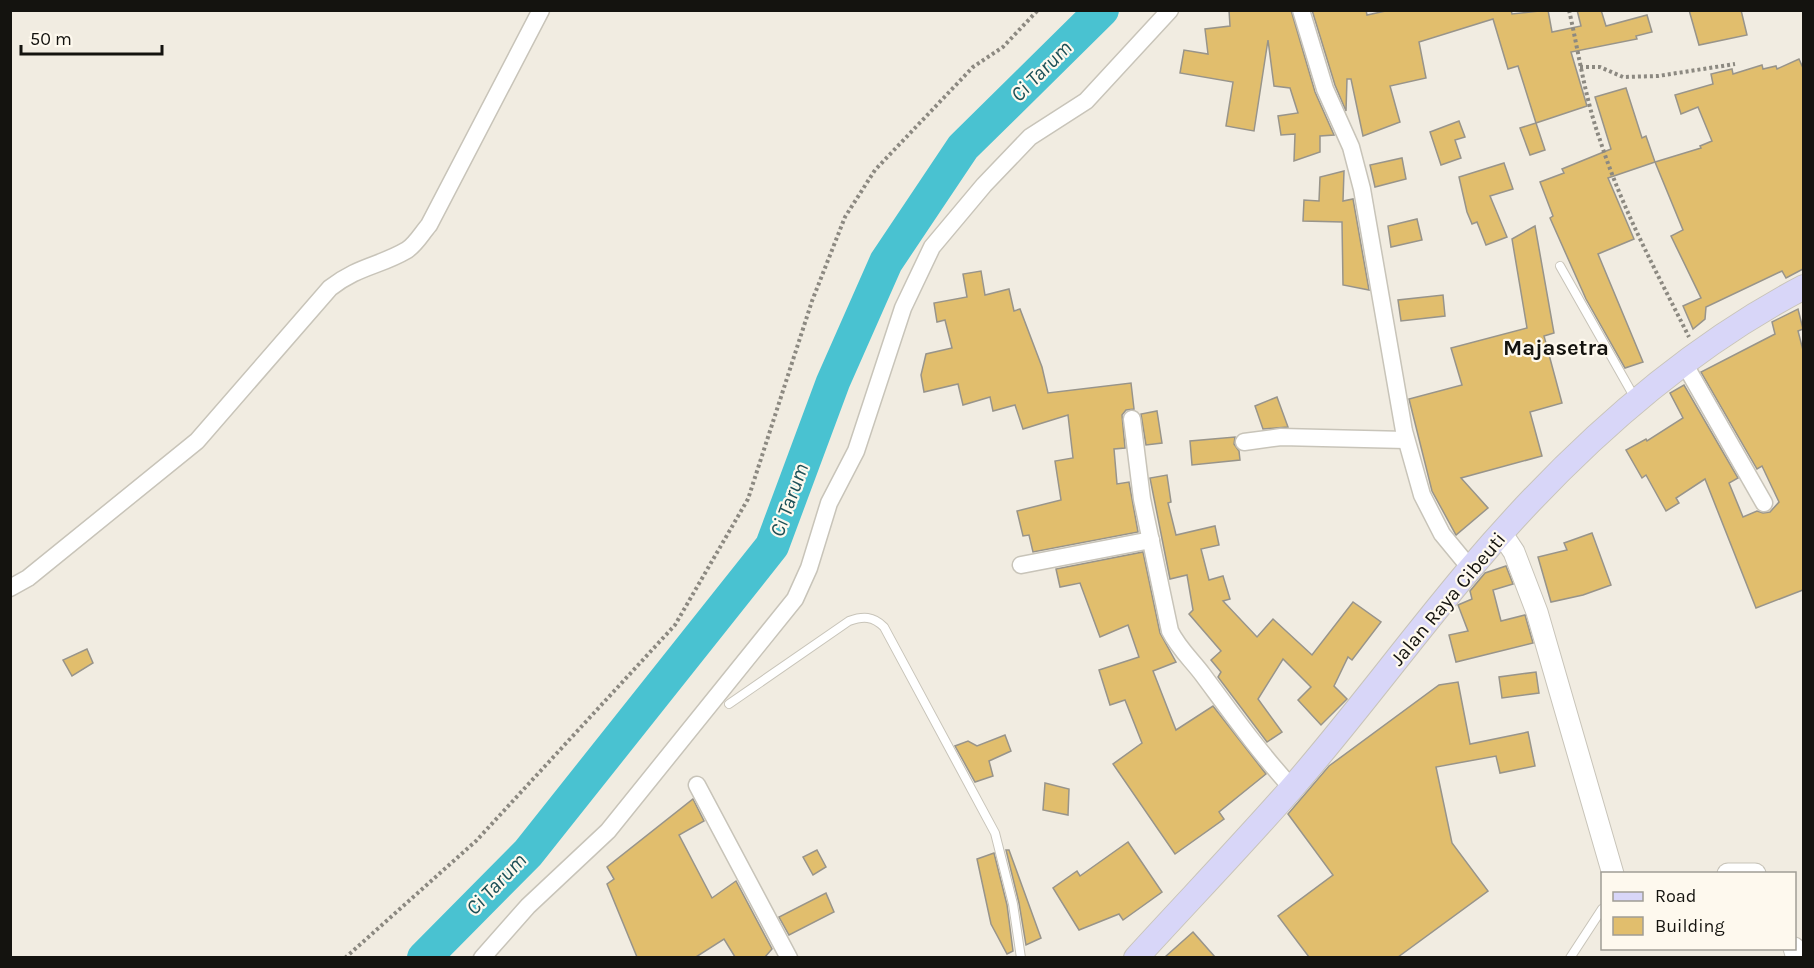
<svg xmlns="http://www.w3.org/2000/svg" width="1814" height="968" font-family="Karla,sans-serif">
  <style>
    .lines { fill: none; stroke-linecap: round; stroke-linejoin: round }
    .river { stroke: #49c2d1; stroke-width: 34 }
    .building { fill: #e1be6d; stroke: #98948a; stroke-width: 1.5 }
    .service-casing { stroke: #c8c4b9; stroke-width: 10 }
    .minor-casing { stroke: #c8c4b9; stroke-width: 19 }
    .tertiary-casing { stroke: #c8c4b9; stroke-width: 23 }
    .secondary-casing { stroke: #c8c4b9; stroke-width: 26 }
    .path { stroke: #8c8981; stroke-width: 4; stroke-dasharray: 3 3; stroke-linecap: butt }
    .service { stroke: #fff; stroke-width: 8 }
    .minor { stroke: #fff; stroke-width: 16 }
    .tertiary { stroke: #fff; stroke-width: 21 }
    .secondary { stroke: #d8d6f8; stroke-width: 24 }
    .labels { text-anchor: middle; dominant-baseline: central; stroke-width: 4.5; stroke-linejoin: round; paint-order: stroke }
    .street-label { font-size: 20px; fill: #14130f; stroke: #fef9ee }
    .water-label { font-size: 21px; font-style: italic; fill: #1c5057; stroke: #fef9ee }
    .quarter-label { font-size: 22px; font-weight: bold; fill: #14130f; stroke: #fef9ee }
  </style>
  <rect width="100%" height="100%" fill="#f1ece1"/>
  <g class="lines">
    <polyline class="river" points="424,958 528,853 772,546 833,382 886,262 963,147 1102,10"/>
  </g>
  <g class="building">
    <polygon points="1229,10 1291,10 1315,92 1334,135 1320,136 1320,152 1294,161 1295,134 1281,135 1278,116 1298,113 1290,88 1274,86 1268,40 1254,131 1226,126 1233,82 1180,73 1184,50 1208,54 1205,29 1230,26"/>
    <polygon points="1312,10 1366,10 1367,15 1390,10 1511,10 1512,14 1548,10 1552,32 1581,26 1577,10 1601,10 1606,26 1647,15 1652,32 1636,36 1637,39 1571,52 1587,106 1536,123 1518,66 1508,69 1493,19 1419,42 1426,78 1390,86 1400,122 1363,136 1351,79 1347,79 1346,111 1335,85"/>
    <polygon points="1689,10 1741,10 1747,35 1699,45"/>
    <polygon points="1799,59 1803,68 1803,269 1786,278 1782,271 1706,307 1705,319 1693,329 1683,306 1701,298 1671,236 1683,230 1655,162 1701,148 1700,146 1712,141 1698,107 1681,114 1675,95 1713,84 1711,74 1732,69 1733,74 1762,65 1763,69 1776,66 1777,69"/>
    <polygon points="1626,88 1642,138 1646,136 1655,162 1608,178 1634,239 1598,254 1643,362 1625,368 1586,299 1550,218 1553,216 1540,182 1564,173 1562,169 1611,149 1595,97"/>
    <polygon points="1459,121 1465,137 1455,140 1461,158 1441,165 1430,132"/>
    <polygon points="1536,123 1545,150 1530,155 1520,128"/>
    <polygon points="1402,158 1406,179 1375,187 1370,165"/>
    <polygon points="1504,163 1513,189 1490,196 1507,237 1486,245 1477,222 1472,224 1467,212 1459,177"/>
    <polygon points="1344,171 1343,201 1353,199 1369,290 1343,285 1342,222 1303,221 1304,200 1319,201 1320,177"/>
    <polygon points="1417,219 1422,240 1391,247 1388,226"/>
    <polygon points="1535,226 1554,333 1544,336 1562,403 1530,412 1542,456 1461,478 1488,508 1456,535 1432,491 1409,399 1462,385 1451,348 1527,328 1512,239"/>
    <polygon points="981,271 985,295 1009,289 1014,311 1020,309 1042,367 1048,393 1131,383 1134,409 1126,410 1122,415 1125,448 1114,449 1117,484 1129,482 1138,532 1033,552 1029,535 1023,536 1017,511 1061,500 1055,461 1073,458 1068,415 1023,429 1015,405 993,411 990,397 963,405 958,384 924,392 921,375 926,354 952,348 945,320 937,322 934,303 967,297 963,274"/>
    <polygon points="1443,295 1445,316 1401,321 1398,300"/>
    <polygon points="1798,309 1803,329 1798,331 1803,350 1803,590 1756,608 1705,479 1676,498 1679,503 1666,511 1646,475 1642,478 1626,450 1646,439 1647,441 1683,418 1670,393 1684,385 1738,478 1729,483 1743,517 1757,511 1763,513 1770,512 1779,502 1762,466 1757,469 1701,372 1775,334 1772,322"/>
    <polygon points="1277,397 1288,427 1263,429 1255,406"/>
    <polygon points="1157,411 1162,443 1146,445 1141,414"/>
    <polygon points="1235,437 1234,444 1239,451 1240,460 1192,465 1190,441"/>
    <polygon points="1167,475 1171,502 1168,503 1176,535 1215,526 1219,545 1201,549 1209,580 1223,576 1230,599 1223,601 1257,637 1273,619 1312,655 1353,602 1381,622 1352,660 1348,657 1334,686 1347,699 1321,725 1298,700 1311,687 1283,659 1258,699 1282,732 1267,742 1218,677 1221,672 1211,660 1221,651 1189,614 1193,610 1187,575 1170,579 1150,478"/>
    <polygon points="1592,533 1611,585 1583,595 1551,602 1538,557 1567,550 1564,543"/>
    <polygon points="1143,552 1160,633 1176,662 1153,671 1176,730 1213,706 1266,774 1219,812 1224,819 1175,854 1113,764 1142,743 1125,700 1110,705 1099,670 1139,657 1128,625 1100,637 1080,583 1060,587 1056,569"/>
    <polygon points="1506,566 1513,584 1493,590 1501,621 1525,615 1533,643 1456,662 1449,635 1468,631 1458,605 1472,599 1470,591 1485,573"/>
    <polygon points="87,649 93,663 72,676 63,660"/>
    <polygon points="1536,672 1539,693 1502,698 1499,677"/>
    <polygon points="1458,682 1470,744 1528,732 1535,766 1500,773 1496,756 1436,767 1452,843 1488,891 1398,957 1309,957 1278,916 1333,875 1288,814 1329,766 1439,685"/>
    <polygon points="1005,735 1011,751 989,761 993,776 975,782 955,746 968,741 977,746"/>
    <polygon points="1045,783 1069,789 1068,815 1043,810"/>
    <polygon points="693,799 704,821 679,835 712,898 736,881 772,949 765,957 735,957 724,939 696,957 637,957 607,884 614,879 607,867"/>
    <polygon points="1128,842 1162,892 1123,920 1119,914 1079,930 1053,888 1077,871 1080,876"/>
    <polygon points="817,850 826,867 813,875 803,857"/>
    <polygon points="1006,850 1009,850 1041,938 1026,945 1019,903"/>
    <polygon points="994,853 1007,905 1013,951 1007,954 991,924 977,859"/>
    <polygon points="826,893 834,912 789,935 779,917"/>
    <polygon points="1193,932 1215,957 1165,957"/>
  </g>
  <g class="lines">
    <defs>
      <g id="service">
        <polyline points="1560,266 1636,400"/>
        <path d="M 729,704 L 849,621 C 863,616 873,616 884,627 L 995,833 L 1013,904 L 1021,958"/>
        <polyline points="1570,958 1602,909"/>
      </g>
      <g id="minor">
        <polyline points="1301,10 1325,89 1351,147 1362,189 1404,431 1422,495 1442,534 1470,568"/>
        <polyline points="1684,363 1764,503"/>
        <path d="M 1132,419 L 1142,499 L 1170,631 C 1179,649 1192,660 1203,675 C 1232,714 1259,752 1292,788"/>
        <polyline points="1244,442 1281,437 1406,440"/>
        <polyline points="1021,565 1151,540"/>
        <path d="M 10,588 L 28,578 L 197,441 L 330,288 C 358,266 380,266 407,250 C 416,244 422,233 429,225 L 541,10"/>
        <polyline points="697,785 789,958"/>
        <polyline points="482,958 528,906 608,831 795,599 809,568 829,503 856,451 903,308 932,247 984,185 1030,137 1086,101 1170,10"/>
      </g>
      <g id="tertiary">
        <polyline points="1502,534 1514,552 1537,612 1613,874"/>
        <polyline points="1728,874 1755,874"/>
        <polyline points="1794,948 1797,958"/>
      </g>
      <path id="secondary" d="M 1136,958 C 1188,901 1241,846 1291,789 C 1353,718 1409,641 1469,570 C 1562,460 1676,354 1804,287"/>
    </defs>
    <use href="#service" class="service-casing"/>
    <use href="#minor" class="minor-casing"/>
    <use href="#tertiary" class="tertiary-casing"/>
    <use href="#secondary" class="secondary-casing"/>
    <g class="path">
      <path d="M 1569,10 C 1579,54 1585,98 1600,140 C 1622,209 1657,273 1689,337"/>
      <polyline points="1580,67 1600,67 1623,77 1658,76 1735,64"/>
      <polyline points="345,958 476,841 675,625 748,499 812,301 845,217 875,170 973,67 1003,47 1038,10"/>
    </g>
    <use href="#service" class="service"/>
    <use href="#minor" class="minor"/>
    <use href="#tertiary" class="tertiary"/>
    <use href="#secondary" class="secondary"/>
  </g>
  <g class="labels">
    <g class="street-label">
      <text transform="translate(1448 599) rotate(-50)">Jalan Raya Cibeuti</text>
    </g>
    <g class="water-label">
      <text transform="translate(1041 71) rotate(-45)">Ci Tarum</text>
      <text transform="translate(789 500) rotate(-70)">Ci Tarum</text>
      <text transform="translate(496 884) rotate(-46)">Ci Tarum</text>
    </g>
    <g class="quarter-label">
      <text x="1556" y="348">Majasetra</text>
    </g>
  </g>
  <rect width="1814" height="968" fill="none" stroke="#14130f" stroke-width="24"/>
  <rect x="1601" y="872" width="195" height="78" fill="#fef9ee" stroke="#a09d95" stroke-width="1.5"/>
  <rect x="1613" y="892" width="30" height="9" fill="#d8d6f8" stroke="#a09d95" stroke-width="1.5"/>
  <text x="1655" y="902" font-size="18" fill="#14130f">Road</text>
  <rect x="1613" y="917" width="30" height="18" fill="#e1be6d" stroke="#a09d95" stroke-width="1.5"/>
  <text x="1655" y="932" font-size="18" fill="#14130f">Building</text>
  <path d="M21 45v9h141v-9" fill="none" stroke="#14130f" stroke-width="3"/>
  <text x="30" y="45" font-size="18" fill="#14130f" stroke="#fef9ee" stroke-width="4.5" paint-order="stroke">50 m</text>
</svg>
